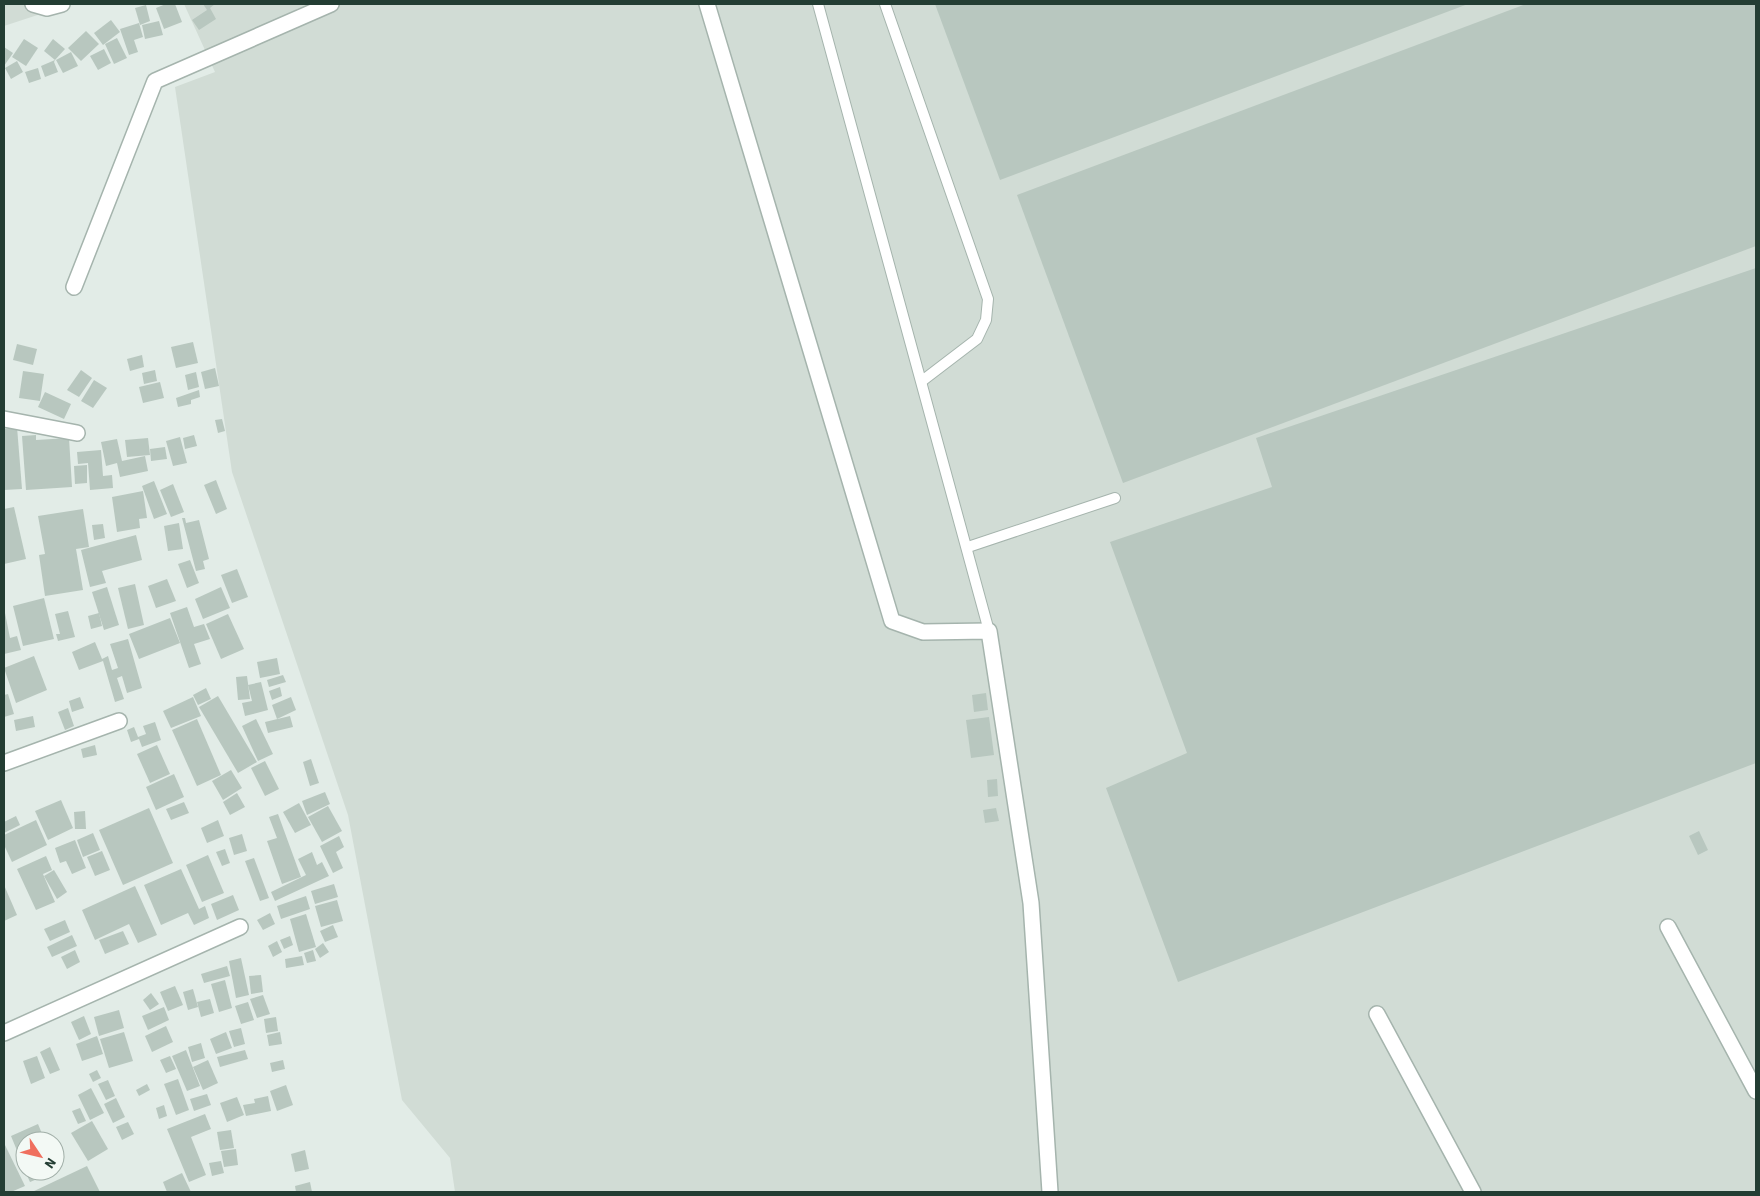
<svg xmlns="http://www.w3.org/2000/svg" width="1760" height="1196" font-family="'Source Sans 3',sans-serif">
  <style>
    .built { fill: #d1dcd5 }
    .building { fill: #b8c7bf }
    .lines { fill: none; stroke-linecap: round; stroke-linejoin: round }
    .service-casing { stroke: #a5b4ad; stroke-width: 12 }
    .minor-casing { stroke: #a5b4ad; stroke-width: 18 }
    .service { stroke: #fff; stroke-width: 10 }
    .minor { stroke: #fff; stroke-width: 15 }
  </style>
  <rect width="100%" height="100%" fill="#e2ece7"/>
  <g class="built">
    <polygon points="4,4 71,4 4,26"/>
    <polygon points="184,4 1756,4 1756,1192 455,1192 450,1158 402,1100 348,815 232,472 175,87 215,72"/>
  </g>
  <g class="building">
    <polygon points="166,4 175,4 182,22 164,29 156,8"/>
    <polygon points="203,4 215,4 210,8 216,19 199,30 192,20 207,10"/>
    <polygon points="935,4 1468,4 1000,180"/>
    <polygon points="1526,4 1756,4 1756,246 1123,483 1017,195"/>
    <polygon points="146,5 150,21 140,25 135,8"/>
    <polygon points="111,20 120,32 103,45 94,33"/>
    <polygon points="159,21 163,35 145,39 142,25"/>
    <polygon points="139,23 143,37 134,40 138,52 129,55 120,29"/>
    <polygon points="86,31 99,44 81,61 68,48"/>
    <polygon points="117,38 127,58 114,64 105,44"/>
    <polygon points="24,39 38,48 26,66 12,57"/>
    <polygon points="53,39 65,49 55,60 44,51"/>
    <polygon points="4,47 13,53 4,66"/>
    <polygon points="104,49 111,63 98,70 90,56"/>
    <polygon points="71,52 78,66 63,73 56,60"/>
    <polygon points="55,60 54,62 58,72 45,77 41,66"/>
    <polygon points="17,61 23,72 11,79 5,68"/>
    <polygon points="38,68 41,79 29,83 25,72"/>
    <polygon points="1756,268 1756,763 1178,982 1106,788 1187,753 1110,542 1272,487 1256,438"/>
    <polygon points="193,342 198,363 176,368 171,347"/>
    <polygon points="17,344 37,349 33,365 13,360"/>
    <polygon points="142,355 144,367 130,371 127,359"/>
    <polygon points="215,368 219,386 205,389 201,372"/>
    <polygon points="81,370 92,378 79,397 67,390"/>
    <polygon points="155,370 157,381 144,384 142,373"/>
    <polygon points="23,371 44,374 40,401 19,398"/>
    <polygon points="196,372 199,387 188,390 185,375"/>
    <polygon points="94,380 107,388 93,408 81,401"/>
    <polygon points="160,382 164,398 143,403 139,387"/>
    <polygon points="199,390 200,397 191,400 191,404 178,407 176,398"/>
    <polygon points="45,392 71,404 64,419 38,407"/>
    <polygon points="222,419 225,431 218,433 215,420"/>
    <polygon points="17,427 22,489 4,490 4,429"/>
    <polygon points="36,435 36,440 69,438 72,487 26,490 22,436"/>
    <polygon points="194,435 197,446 185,449 183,438"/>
    <polygon points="180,437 187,463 173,466 166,441"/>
    <polygon points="148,438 150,455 127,457 125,440"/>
    <polygon points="117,439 122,461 145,456 148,471 120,477 117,463 106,466 101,442"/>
    <polygon points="165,447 167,459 151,461 150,449"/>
    <polygon points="101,450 103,476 112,475 113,488 90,490 88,463 78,464 77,452"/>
    <polygon points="87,465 87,483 75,484 74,466"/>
    <polygon points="216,480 227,509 216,514 204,485"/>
    <polygon points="154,481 167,514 154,519 142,486"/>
    <polygon points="173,484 184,512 171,517 160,490"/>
    <polygon points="143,491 147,518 139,519 140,528 117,532 112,497"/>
    <polygon points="14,507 26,559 4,564 4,509"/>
    <polygon points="83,509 89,547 76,549 83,590 45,596 39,555 45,554 38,516"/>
    <polygon points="182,518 185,518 186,523 199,520 209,559 203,561 205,569 196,571"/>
    <polygon points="179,523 183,549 168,551 164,526"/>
    <polygon points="103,524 105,538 94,540 92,525"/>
    <polygon points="136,535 142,560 102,571 106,583 90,587 81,550"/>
    <polygon points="190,560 199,583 187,588 178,564"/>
    <polygon points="237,569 248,597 232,603 221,575"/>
    <polygon points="167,579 176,601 156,608 148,586"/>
    <polygon points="135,584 144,625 128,629 118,588"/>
    <polygon points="107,587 119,625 104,630 92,592"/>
    <polygon points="221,587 230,608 203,619 195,599"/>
    <polygon points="44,598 54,639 23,646 13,606"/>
    <polygon points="187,607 194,627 204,624 210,639 194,644 201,664 189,668 170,613"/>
    <polygon points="68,611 75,637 58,641 56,634 60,634 55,614"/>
    <polygon points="5,613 10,638 17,636 21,650 4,654"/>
    <polygon points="99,613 102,626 91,629 88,616"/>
    <polygon points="228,614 244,649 221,659 206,624"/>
    <polygon points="170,618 180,643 139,659 129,634"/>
    <polygon points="128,639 142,688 127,693 122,676 117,678 124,699 115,702 103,661 79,670 72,652 95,642 102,659 108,656 112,670 118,668 110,644"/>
    <polygon points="34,656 47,690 16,703 4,668"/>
    <polygon points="277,658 280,674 260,678 257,662"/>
    <polygon points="283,675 286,682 269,687 267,680"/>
    <polygon points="247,676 250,699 238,700 236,677"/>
    <polygon points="261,682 268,710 245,716 242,703 252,701 248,685"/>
    <polygon points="280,687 282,696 272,700 269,691"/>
    <polygon points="206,688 211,699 198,705 193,695"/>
    <polygon points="986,693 988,710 974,712 972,695"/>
    <polygon points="8,694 14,714 4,717 4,695"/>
    <polygon points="218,696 257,762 238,773 199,707"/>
    <polygon points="80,697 84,708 72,712 69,701"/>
    <polygon points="193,697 201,716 171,728 163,711"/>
    <polygon points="291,697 296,710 277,719 272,705"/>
    <polygon points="68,708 74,726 65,730 58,712"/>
    <polygon points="33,716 35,727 16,731 14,720"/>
    <polygon points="290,716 293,727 268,733 265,722"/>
    <polygon points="989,717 994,755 971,758 966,720"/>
    <polygon points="197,719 221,775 197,786 172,730"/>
    <polygon points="256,719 273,754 258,761 242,726"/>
    <polygon points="155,722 161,740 142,747 139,739 131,742 127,730 134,727 138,737 146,734 143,726"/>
    <polygon points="95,745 97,755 83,758 81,749"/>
    <polygon points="157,745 170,774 150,783 137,754"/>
    <polygon points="311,759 319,783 310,786 303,762"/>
    <polygon points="265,761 279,789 265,796 251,768"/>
    <polygon points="231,770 242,788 223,800 212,781"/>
    <polygon points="174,774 184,797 156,810 146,787"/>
    <polygon points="997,779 998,796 988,797 987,780"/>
    <polygon points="325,792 330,804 307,815 302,801"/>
    <polygon points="237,793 245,807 230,815 223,802"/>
    <polygon points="61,800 73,828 48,840 35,811"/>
    <polygon points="184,802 189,813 171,820 166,809"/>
    <polygon points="299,803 311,825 295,833 283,812"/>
    <polygon points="328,806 342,831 322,842 308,817"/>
    <polygon points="149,808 173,863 123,885 99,830"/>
    <polygon points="996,808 999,821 985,823 983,810"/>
    <polygon points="85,811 86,829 75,829 74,812"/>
    <polygon points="278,814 301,877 282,884 267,841 277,838 269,817"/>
    <polygon points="16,816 20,825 4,833 4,822"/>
    <polygon points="36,820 47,845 12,862 4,845 4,835"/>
    <polygon points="218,820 224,836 207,843 201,828"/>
    <polygon points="1699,831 1708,850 1698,855 1689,836"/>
    <polygon points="93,833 100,850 83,857 77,840"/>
    <polygon points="242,834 247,851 234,855 229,838"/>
    <polygon points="339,836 344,847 336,852 343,868 333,873 320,846"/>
    <polygon points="75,840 86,868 72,874 66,861 60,863 55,848"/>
    <polygon points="225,849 230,863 222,866 216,852"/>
    <polygon points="102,851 110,870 95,876 87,857"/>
    <polygon points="312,852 317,865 322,862 329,876 275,901 271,892 306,875 298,859"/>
    <polygon points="208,855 224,893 202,902 186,865"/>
    <polygon points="46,856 52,870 43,874 55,902 36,910 17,869"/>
    <polygon points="254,858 269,898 260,901 245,861"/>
    <polygon points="181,869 199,909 205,906 209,918 194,925 188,913 161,925 144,885"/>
    <polygon points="54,870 67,892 57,899 44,876"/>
    <polygon points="334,884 338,897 315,904 311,891"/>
    <polygon points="4,885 17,915 4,921"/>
    <polygon points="135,886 157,935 138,943 129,924 95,940 82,910"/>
    <polygon points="233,895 239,910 217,920 211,904"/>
    <polygon points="306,896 310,909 281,919 277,906"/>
    <polygon points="337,900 343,921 321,927 315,906"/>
    <polygon points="270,913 275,924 263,930 257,920"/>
    <polygon points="306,914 316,947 299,952 290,919"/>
    <polygon points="65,920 70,932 50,941 44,929"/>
    <polygon points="333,925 338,937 325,942 320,931"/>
    <polygon points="123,931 129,944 105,954 99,940"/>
    <polygon points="72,935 77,946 52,957 47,947"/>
    <polygon points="290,936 293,945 284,949 280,940"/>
    <polygon points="277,941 282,952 273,957 268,946"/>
    <polygon points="323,943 329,952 320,958 315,949"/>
    <polygon points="75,950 80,962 67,969 61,957"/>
    <polygon points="313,950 316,961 307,963 304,953"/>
    <polygon points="302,956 304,965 286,968 285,959"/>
    <polygon points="241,958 249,995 236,998 229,961"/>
    <polygon points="227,966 230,976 204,983 201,974"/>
    <polygon points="261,975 263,992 251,994 249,976"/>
    <polygon points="225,980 232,1008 219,1012 211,984"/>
    <polygon points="175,986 183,1005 168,1011 160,992"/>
    <polygon points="193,989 198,1007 188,1010 183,992"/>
    <polygon points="151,993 159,1004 150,1010 143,1000"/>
    <polygon points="263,995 270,1014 257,1018 250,999"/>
    <polygon points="210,999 214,1013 201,1017 197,1002"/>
    <polygon points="248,1002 254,1020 241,1024 235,1006"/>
    <polygon points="164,1007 169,1020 148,1030 142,1016"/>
    <polygon points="119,1010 124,1028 99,1036 94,1017"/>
    <polygon points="84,1016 91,1034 79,1040 71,1022"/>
    <polygon points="276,1017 278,1031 266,1033 264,1019"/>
    <polygon points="166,1026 173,1042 152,1052 145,1036"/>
    <polygon points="241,1028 245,1044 234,1047 229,1031"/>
    <polygon points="124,1032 133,1061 109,1068 100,1039"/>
    <polygon points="226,1032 232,1048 216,1054 210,1039"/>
    <polygon points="280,1032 282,1044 269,1046 267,1035"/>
    <polygon points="97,1036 103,1054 82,1061 76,1044"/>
    <polygon points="201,1043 205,1058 192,1062 188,1047"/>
    <polygon points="50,1047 60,1070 50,1074 40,1052"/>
    <polygon points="186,1050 200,1086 187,1091 172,1056"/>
    <polygon points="245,1050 248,1059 220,1067 217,1057"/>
    <polygon points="37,1056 45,1078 31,1084 23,1061"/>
    <polygon points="170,1056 176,1069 166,1073 160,1060"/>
    <polygon points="208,1060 218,1083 203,1090 193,1067"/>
    <polygon points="283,1060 285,1069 272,1072 270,1063"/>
    <polygon points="97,1070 101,1078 93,1082 89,1074"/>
    <polygon points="178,1079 189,1110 176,1115 164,1084"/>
    <polygon points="108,1080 115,1096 106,1100 98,1084"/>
    <polygon points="147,1084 150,1090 139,1096 136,1090"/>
    <polygon points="286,1085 293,1105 277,1111 270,1091"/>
    <polygon points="91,1088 104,1113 90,1120 78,1095"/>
    <polygon points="207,1094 211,1105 194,1111 190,1099"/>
    <polygon points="268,1096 271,1111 246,1116 243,1105 255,1103 254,1099"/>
    <polygon points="237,1097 244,1115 227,1122 220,1103"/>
    <polygon points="116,1098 125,1117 113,1123 104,1104"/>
    <polygon points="164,1105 167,1116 159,1119 156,1108"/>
    <polygon points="80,1108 86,1121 78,1124 72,1111"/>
    <polygon points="205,1114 211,1129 191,1137 206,1175 189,1182 167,1129"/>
    <polygon points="92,1121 108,1149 88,1161 71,1133"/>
    <polygon points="128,1122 134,1134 122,1140 116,1127"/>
    <polygon points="38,1124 45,1141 25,1141 25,1170 11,1136"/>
    <polygon points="231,1130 234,1148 220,1150 217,1132"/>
    <polygon points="4,1145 5,1145 25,1186 11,1192 4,1192"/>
    <polygon points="236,1149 238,1165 224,1167 221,1151"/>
    <polygon points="305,1150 309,1169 295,1172 291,1154"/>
    <polygon points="221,1161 224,1173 212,1176 209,1163"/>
    <polygon points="55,1165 57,1171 30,1182 25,1171 55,1171"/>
    <polygon points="87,1166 100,1192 32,1192"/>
    <polygon points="182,1173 191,1192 167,1192 163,1182"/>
    <polygon points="310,1182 312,1192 296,1192 295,1186"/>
  </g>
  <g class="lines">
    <defs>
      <g id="service">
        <polyline points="818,4 989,631"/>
        <polyline points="885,4 988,299 986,320 977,339 922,381"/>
        <polyline points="968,547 1115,498"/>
      </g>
      <g id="minor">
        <polyline points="33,4 47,8 62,4"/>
        <polyline points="707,4 892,621 923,632 989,631 1031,903 1050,1192"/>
        <polyline points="74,287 155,81 331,4"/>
        <polyline points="4,419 77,433"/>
        <polyline points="4,763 119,721"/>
        <polyline points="1668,927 1756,1091"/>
        <polyline points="1377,1014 1473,1192"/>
        <polyline points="4,1033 240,927"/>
      </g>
    </defs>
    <use href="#service" class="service-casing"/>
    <use href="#minor" class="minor-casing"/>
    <use href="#service" class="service"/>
    <use href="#minor" class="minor"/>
  </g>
  <rect width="1760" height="1196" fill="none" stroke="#233d33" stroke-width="10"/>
  <g transform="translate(40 1156) rotate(125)"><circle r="24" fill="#f3f9f5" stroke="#a0aea7"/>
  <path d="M0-4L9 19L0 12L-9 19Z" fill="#ef6f5e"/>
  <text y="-8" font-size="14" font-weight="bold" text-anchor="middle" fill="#233d33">N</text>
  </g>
</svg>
